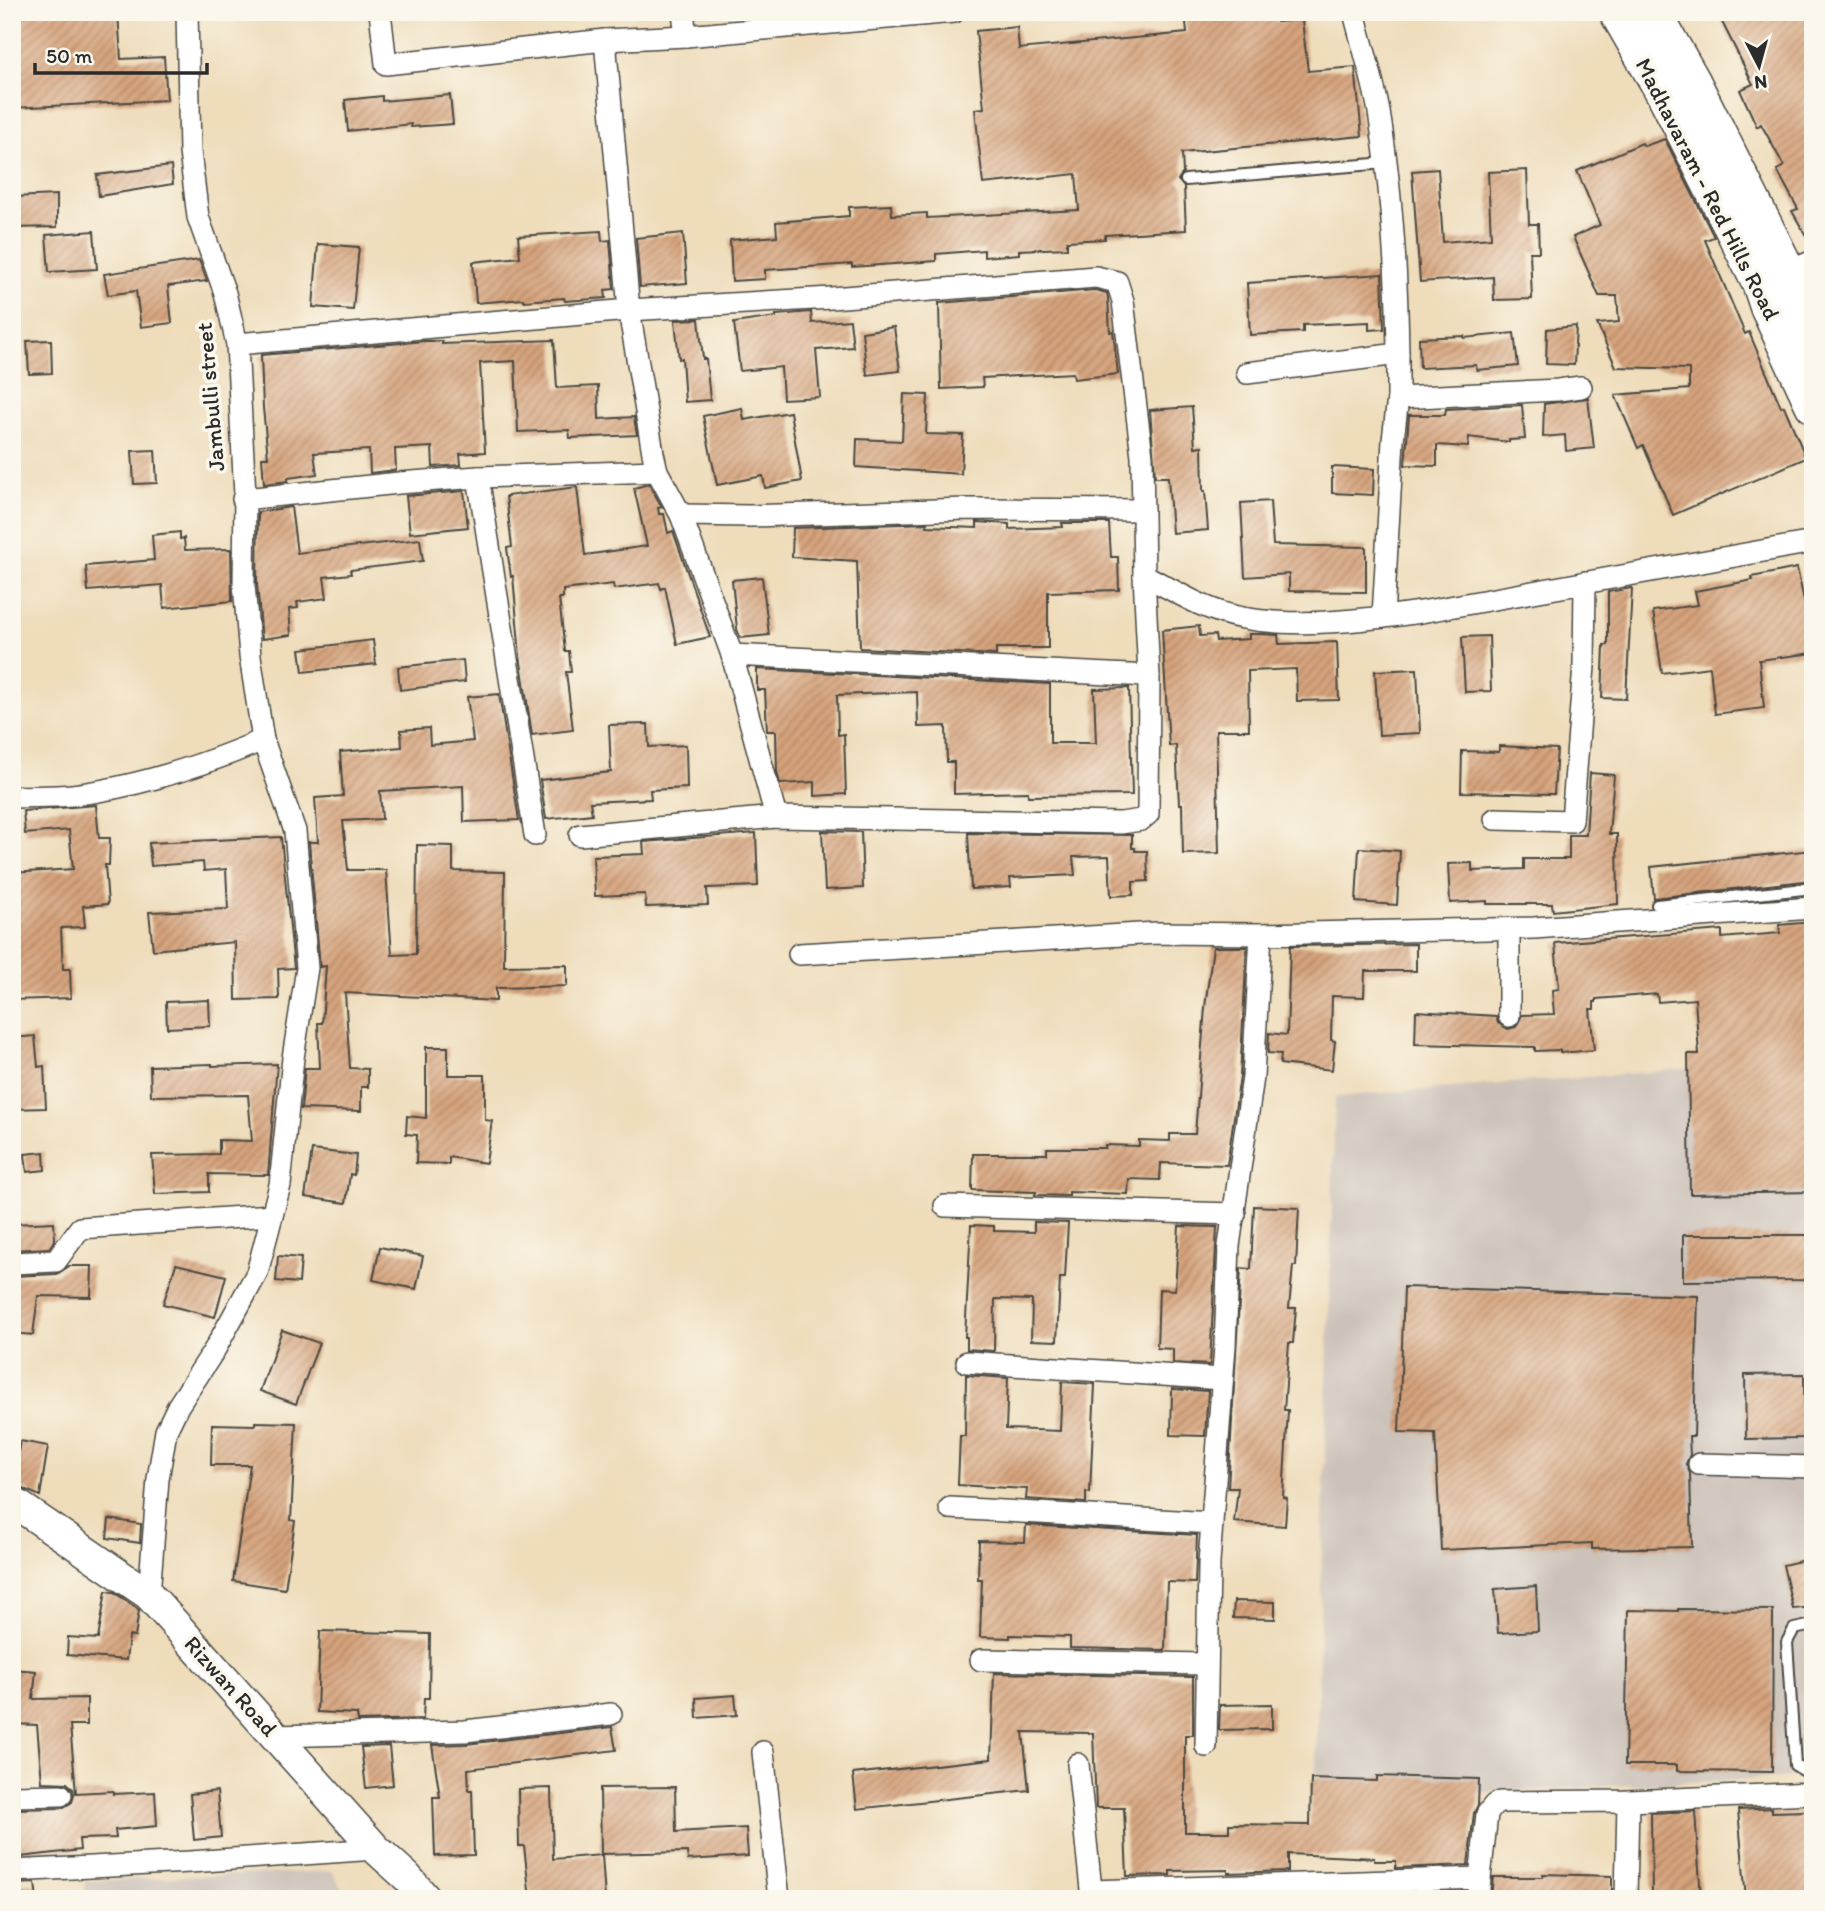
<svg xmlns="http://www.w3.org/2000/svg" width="1825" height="1911" font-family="Itim,sans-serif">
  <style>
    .industrial { fill: #ccc2b9 }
    .building { fill: url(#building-hatch) }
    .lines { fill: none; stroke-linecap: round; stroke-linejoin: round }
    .lane-casing { stroke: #484640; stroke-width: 14 }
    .street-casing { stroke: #484640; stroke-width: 24 }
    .secondary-casing { stroke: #484640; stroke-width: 33 }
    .primary-casing { stroke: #484640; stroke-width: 38 }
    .lane { stroke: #fff; stroke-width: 10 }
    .street { stroke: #fff; stroke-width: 21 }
    .secondary { stroke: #fff; stroke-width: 30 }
    .primary { stroke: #fff; stroke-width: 35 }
    .labels { text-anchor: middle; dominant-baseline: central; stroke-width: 7; stroke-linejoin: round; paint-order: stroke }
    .street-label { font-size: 23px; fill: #2b2b2b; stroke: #fbf7ec }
  </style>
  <defs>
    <pattern id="building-hatch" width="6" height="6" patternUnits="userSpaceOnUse" patternTransform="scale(1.75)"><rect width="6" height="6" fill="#d6a37c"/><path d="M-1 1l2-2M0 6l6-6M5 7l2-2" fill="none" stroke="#ae8566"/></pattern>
  </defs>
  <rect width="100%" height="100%" fill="#fbf7ec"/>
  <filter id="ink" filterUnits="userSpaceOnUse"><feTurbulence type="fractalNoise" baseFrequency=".0143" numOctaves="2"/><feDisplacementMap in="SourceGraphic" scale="14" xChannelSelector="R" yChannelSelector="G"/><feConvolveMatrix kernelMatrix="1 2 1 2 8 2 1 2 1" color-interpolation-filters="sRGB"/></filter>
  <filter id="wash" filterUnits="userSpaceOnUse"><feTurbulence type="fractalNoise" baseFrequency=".00686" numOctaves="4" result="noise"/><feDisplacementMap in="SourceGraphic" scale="28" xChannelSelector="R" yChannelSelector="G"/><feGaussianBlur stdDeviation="1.57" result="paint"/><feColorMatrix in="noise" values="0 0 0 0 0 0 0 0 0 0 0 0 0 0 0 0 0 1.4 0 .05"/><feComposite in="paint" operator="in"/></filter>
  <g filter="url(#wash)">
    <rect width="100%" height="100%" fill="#eedcba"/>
    <g class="industrial">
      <polygon points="1813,1059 1813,1776 1315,1801 1335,1097"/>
      <polygon points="332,1871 349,1899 85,1899 85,1881"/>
    </g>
    <g id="blocks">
      <g class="building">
        <polygon points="75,12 118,12 121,59 164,57 167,100 12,108 12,14"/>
        <polygon points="1185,12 1276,12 1277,22 1302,20 1308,71 1355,67 1362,136 1182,153 1183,173 1178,180 1184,187 1186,230 1105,235 1105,239 1067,241 1067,248 1019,250 1019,254 984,257 984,250 936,254 936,261 852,267 852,264 765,270 765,279 732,281 730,240 777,236 776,222 849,216 849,207 891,205 892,215 927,213 927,218 1079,210 1076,174 983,184 975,109 984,108 976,31 1017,27 1019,49 1187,33"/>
        <polygon points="1717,12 1813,12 1813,248 1792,211 1798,209 1777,170 1784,166 1761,124 1757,127 1740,90 1753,84"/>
        <polygon points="450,95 453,124 411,127 411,124 348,131 345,100 382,96 382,101"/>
        <polygon points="1665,139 1714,237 1705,240 1745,334 1749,332 1781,407 1784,406 1806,458 1673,515 1643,445 1638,448 1615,395 1689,389 1689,369 1616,367 1597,324 1619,322 1617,296 1599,296 1573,237 1600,225 1577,171 1642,143 1644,146"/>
        <polygon points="171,166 173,184 99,196 97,175"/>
        <polygon points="1438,169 1443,242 1491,238 1488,172 1527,170 1529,224 1538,224 1539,252 1530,252 1532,299 1494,300 1493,277 1420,282 1412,171"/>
        <polygon points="57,195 57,227 12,228 12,197"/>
        <polygon points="94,231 97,269 49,272 46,235"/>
        <polygon points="601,231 602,241 610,240 614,289 605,290 606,298 565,301 564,298 524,301 523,299 476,303 473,262 520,257 518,236"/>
        <polygon points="683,233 687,283 640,287 636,238"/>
        <polygon points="318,244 359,247 353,310 313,307"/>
        <polygon points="199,260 207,281 168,286 172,323 141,327 136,291 108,295 104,274"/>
        <polygon points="1382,274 1384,329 1369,330 1369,322 1303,325 1303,332 1250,335 1247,283"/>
        <polygon points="1095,290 1107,293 1108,298 1110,332 1113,331 1118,374 1074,379 1073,373 982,378 983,387 941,389 939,303"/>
        <polygon points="811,312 812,323 850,320 853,347 816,350 820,397 783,399 781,367 740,371 734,323 776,317 776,315"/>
        <polygon points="699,319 703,359 706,359 710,400 685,402 682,358 679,359 675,320"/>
        <polygon points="1576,326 1574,365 1546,364 1547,329"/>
        <polygon points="894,327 900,371 867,375 862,332"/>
        <polygon points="1514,333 1518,366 1477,370 1476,365 1420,368 1419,338 1464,336 1464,338"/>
        <polygon points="51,340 52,373 29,374 27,341"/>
        <polygon points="554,340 557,388 598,386 599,419 634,417 637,435 570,438 569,430 518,432 515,361 480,363 485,452 460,454 461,465 433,467 432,447 395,449 396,470 370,473 369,450 314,453 317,474 288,478 288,481 264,484 262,457 268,457 263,408 261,355 425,341 442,341 442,344"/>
        <polygon points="904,394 928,395 926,434 963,435 961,474 856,467 857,439 902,441"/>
        <polygon points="1588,398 1594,448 1566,451 1565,435 1543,437 1544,404"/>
        <polygon points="1522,405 1525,439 1509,440 1509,442 1469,437 1468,447 1437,445 1437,466 1405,465 1409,415 1445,415 1446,409"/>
        <polygon points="1192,407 1195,447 1202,446 1203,491 1205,491 1208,530 1172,533 1168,477 1155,477 1150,410"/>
        <polygon points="742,408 744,420 790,412 802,481 765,488 763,476 717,485 703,416"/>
        <polygon points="155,450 157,483 134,484 132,451"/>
        <polygon points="1332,467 1374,469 1373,495 1332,493"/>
        <polygon points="649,484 662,507 658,508 659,514 664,514 668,533 673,531 710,637 677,644 665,587 661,589 659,583 614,589 613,584 563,590 563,598 559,598 565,651 569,651 571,672 566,672 573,730 532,735 520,656 513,576 511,577 507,548 512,547 506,496 577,487 585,555 647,546 634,488"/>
        <polygon points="464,491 468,527 410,533 406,496"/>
        <polygon points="1270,501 1273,545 1366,547 1366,592 1289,591 1289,574 1245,577 1241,503"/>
        <polygon points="291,507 297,553 420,539 423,561 350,570 351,574 324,577 327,598 297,602 298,608 289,609 291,635 262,639 257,584 258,512"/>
        <polygon points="977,522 1009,524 1009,529 1063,527 1062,523 1109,523 1111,557 1118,557 1119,590 1048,592 1048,648 996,648 996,655 860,648 857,561 792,557 793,528 927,523 927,526 977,528"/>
        <polygon points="180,532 180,539 184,538 185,550 231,549 232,601 164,608 162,585 88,591 86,566 154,560 152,535"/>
        <polygon points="1797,568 1809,624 1813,624 1813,653 1759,660 1764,708 1715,714 1710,667 1662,673 1653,611 1698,605 1695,591 1753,580 1752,577"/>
        <polygon points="762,577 769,635 740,638 737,629 732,580"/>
        <polygon points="1632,588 1626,699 1602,698 1604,645 1608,645 1608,592"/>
        <polygon points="1199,626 1200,636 1215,635 1216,641 1249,639 1249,634 1260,634 1278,635 1279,644 1337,642 1339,700 1297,701 1296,669 1248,671 1249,730 1216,730 1219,853 1183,854 1182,804 1179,804 1176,745 1169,746 1162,630"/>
        <polygon points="1489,636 1491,691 1465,692 1462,637"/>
        <polygon points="373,640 376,664 303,672 300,649"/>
        <polygon points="463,660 465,682 400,690 398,667"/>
        <polygon points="757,669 1050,684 1050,743 1096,743 1094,689 1129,688 1132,795 1028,796 1028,792 954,794 954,762 947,762 946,726 918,727 917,692 837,695 838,735 844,734 846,794 815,796 815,782 780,784 777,772 776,731 767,731 765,690 757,690"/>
        <polygon points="1417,669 1420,733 1379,735 1375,671"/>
        <polygon points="499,694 519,820 464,822 463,786 380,791 382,819 343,821 348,870 386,870 392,955 416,954 417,845 453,846 453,871 505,872 504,966 567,965 567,986 496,988 496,1001 345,993 350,1068 368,1069 368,1087 361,1087 361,1111 301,1109 305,1068 320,1068 318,1023 322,1023 326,966 320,967 309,842 318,842 315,798 343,796 340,752 402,747 401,730 429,728 430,745 473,741 467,697"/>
        <polygon points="648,724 649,747 686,745 687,788 650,790 651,799 590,802 592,814 546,819 540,780 611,772 609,725"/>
        <polygon points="1499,746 1557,749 1554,794 1461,792 1462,751 1499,752"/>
        <polygon points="1590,773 1614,775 1609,834 1617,834 1618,904 1553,911 1552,904 1487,904 1487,901 1450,903 1448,864 1472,863 1472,871 1524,869 1524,859 1569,859 1569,835 1586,835"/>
        <polygon points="96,805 99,838 110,838 109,865 105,865 108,904 83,906 85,927 61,928 63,969 70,969 71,998 12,1000 12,873 73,869 69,830 25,834 23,811"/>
        <polygon points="822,831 861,832 863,888 825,890"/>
        <polygon points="756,833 758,886 707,888 708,905 646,907 645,894 595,896 593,856 644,854 643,842"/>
        <polygon points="968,833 1132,835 1132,848 1135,848 1135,851 1147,851 1148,881 1133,882 1133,895 1111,896 1109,856 1073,857 1075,875 1010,878 1011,887 971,889"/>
        <polygon points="281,837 294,968 278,969 279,999 236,1000 235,942 153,950 149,912 228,909 226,869 204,871 203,862 151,866 149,843"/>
        <polygon points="1359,848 1400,851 1397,905 1356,902"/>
        <polygon points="1813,850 1813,880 1654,898 1651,867"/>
        <polygon points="1813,922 1813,1192 1690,1194 1688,1054 1699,1054 1695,999 1658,1002 1657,994 1596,999 1596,1002 1594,1002 1594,1009 1590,1009 1594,1050 1560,1053 1560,1050 1535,1051 1535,1047 1415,1044 1416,1011 1496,1016 1498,1023 1508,1029 1516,1027 1522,1015 1554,1014 1552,990 1559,989 1555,943 1722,930 1722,938 1780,933 1779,925"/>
        <polygon points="1416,944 1416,971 1365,971 1364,997 1332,996 1331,1040 1335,1041 1332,1070 1280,1064 1281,1054 1268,1053 1269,1033 1287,1035 1290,946"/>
        <polygon points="1213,947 1247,947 1240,1076 1227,1165 1161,1163 1160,1180 1129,1179 1128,1194 1069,1192 1069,1196 1035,1195 1036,1192 972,1190 973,1154 1047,1154 1047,1148 1105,1148 1105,1145 1139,1146 1139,1140 1170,1141 1170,1134 1195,1134 1205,1007"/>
        <polygon points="209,1000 210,1026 167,1028 166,1002"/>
        <polygon points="35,1036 38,1067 44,1066 46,1108 12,1109 12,1038"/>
        <polygon points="426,1047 448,1047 448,1075 485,1075 485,1120 492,1121 486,1163 449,1157 449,1164 416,1163 417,1135 406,1134 407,1116 426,1118"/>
        <polygon points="212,1064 212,1066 277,1064 268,1175 209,1174 209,1192 155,1194 152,1155 219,1154 219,1140 252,1141 248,1095 151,1096 150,1066"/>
        <polygon points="312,1150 356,1155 354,1175 350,1174 346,1203 305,1197"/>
        <polygon points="44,1152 45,1170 27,1172 25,1154"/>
        <polygon points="1254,1206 1299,1208 1296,1266 1293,1266 1289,1308 1296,1308 1293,1343 1289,1343 1284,1410 1288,1410 1283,1497 1287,1498 1285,1526 1234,1522 1238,1488 1228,1488 1241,1268 1251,1269"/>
        <polygon points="54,1222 55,1240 49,1248 12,1250 12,1224"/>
        <polygon points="1034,1222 1068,1223 1065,1278 1060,1278 1057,1341 1031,1340 1032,1300 995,1299 994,1351 967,1349 967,1337 965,1337 971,1225 994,1226 994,1231 1034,1232"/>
        <polygon points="1179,1226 1217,1227 1210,1365 1173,1363 1173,1349 1157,1348 1159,1289 1175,1290"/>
        <polygon points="1683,1235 1813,1235 1813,1280 1683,1281"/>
        <polygon points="380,1247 423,1256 416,1289 373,1280"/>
        <polygon points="278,1256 301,1258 299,1283 276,1281"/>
        <polygon points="176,1264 226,1276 215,1317 163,1304"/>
        <polygon points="69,1266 92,1266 91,1297 38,1296 33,1335 12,1333 12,1276 57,1274"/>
        <polygon points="1404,1287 1698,1296 1694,1436 1689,1436 1690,1455 1686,1464 1690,1473 1692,1547 1592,1549 1592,1543 1441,1550 1435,1433 1399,1432"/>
        <polygon points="282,1330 319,1343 296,1404 260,1391"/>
        <polygon points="1804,1374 1805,1438 1746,1439 1745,1375"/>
        <polygon points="966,1375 1008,1378 1006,1429 1060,1431 1062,1382 1095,1384 1090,1493 1086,1492 1086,1503 1026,1499 1027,1489 958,1485 960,1436 965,1436"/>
        <polygon points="1172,1389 1208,1391 1205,1436 1171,1435"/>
        <polygon points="255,1422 296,1423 291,1520 295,1521 285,1589 233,1581 250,1465 211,1465 212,1424 255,1425"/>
        <polygon points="20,1441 48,1446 40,1496 12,1484"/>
        <polygon points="109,1519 141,1524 140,1543 107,1538"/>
        <polygon points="1026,1525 1197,1535 1195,1583 1167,1582 1165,1650 1070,1648 1070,1637 1010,1635 1010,1638 980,1637 982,1579 978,1579 979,1541 1025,1542"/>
        <polygon points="1813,1558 1813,1607 1793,1609 1783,1565"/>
        <polygon points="1536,1586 1538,1631 1498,1633 1495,1589"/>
        <polygon points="106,1591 114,1592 139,1610 135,1637 129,1636 126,1660 67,1655 68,1637 98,1639"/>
        <polygon points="1234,1601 1275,1602 1275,1619 1233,1618"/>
        <polygon points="1678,1609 1773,1610 1772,1772 1677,1771 1677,1765 1625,1765 1628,1610 1678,1611"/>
        <polygon points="320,1631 430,1634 429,1698 424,1698 423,1719 358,1721 357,1714 317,1712"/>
        <polygon points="12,1669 36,1671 33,1699 87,1698 87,1725 70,1725 76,1793 113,1791 113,1794 155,1792 157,1826 115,1830 116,1838 79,1839 80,1850 12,1858 12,1809 62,1808 72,1802 74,1795 73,1789 67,1783 42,1782 37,1725 12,1724"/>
        <polygon points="994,1673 1193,1677 1193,1735 1185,1735 1185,1832 1229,1832 1229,1824 1310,1825 1311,1779 1377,1781 1377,1776 1479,1779 1478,1805 1474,1813 1468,1865 1396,1868 1396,1861 1374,1861 1374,1858 1288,1854 1288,1871 1228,1873 1228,1870 1170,1871 1170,1875 1127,1876 1124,1808 1096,1808 1093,1733 1023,1732 1029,1790 857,1809 853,1774 991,1759"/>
        <polygon points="735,1695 737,1715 697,1718 696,1698"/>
        <polygon points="1272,1704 1272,1729 1219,1730 1220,1705"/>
        <polygon points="612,1727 616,1750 468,1769 469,1790 472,1790 474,1855 435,1856 433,1797 440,1797 432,1745 466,1744"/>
        <polygon points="389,1746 393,1785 366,1788 361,1747"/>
        <polygon points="675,1787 676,1832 746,1828 748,1856 688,1860 687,1852 601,1854 600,1788"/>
        <polygon points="551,1788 553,1859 602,1855 605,1899 530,1899 524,1846 519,1846 518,1789"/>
        <polygon points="217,1791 221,1837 194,1840 190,1794"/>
        <polygon points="1772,1808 1772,1812 1808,1811 1812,1899 1746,1899 1738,1810"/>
        <polygon points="1695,1811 1701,1899 1652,1899 1651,1813"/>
        <polygon points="1543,1874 1612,1876 1612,1899 1491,1899 1493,1877 1543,1877"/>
        <polygon points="35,1883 37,1899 12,1899 12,1884"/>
        <polygon points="1466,1892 1465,1899 1396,1899 1396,1894"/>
      </g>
    </g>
  </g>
  <g filter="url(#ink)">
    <use href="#blocks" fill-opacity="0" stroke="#484640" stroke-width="2"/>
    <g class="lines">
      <defs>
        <g id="lane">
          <polyline points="1186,180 1386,163"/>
          <polyline points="1657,905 1813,888"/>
          <polyline points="1813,1625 1794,1629 1787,1642 1795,1765 1813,1776"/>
        </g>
        <g id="street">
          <polyline points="380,12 386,64 605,40 686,36 954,12"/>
          <polyline points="683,12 686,36"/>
          <polyline points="605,40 629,310 653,453 657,471 681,515 732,655"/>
          <polyline points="1788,272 1813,261"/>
          <polyline points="237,344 629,310 831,298 1096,277 1117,282 1123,301 1142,456 1144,575 1149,676 1148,814 1141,820 1121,823 776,817 580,835"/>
          <path d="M 1247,373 L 1398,354 C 1397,273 1392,192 1379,112 C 1373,78 1362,45 1354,12"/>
          <polyline points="1398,398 1558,390 1581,387"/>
          <polyline points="478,477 535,835"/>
          <polyline points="243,499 399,483 478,477 657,471"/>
          <polyline points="681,515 750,516 967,509 1143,510"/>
          <path d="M 1144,575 C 1175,591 1207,612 1243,618 C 1298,628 1366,620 1421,612 L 1813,542"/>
          <polyline points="1383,617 1393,440 1398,398 1398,354"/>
          <path d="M 12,797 C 32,796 52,797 72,795 C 138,787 202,766 263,740"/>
          <polyline points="776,817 732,655 1149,676"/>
          <polyline points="1495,819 1572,821 1584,666 1585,582"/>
          <polyline points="799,954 1157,933 1261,934"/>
          <polyline points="1509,1016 1509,929"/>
          <polyline points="945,1206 1235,1214"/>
          <polyline points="12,1263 56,1261 80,1228 272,1215"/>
          <polyline points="967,1362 1222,1379"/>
          <polyline points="1699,1464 1813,1467"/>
          <polyline points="950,1508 1212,1523"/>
          <polyline points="149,1595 158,1479 166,1431 178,1406 215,1349 257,1273 280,1185 293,1058 307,968 295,831 263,740 250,656 244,584 245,495 237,344 225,293 198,217 190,152 187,12"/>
          <polyline points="981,1660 1206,1664"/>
          <polyline points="275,1736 465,1731 611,1714"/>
          <polyline points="1206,1746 1209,1563 1225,1346 1229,1246 1253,1077 1261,934 1534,928 1813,908"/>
          <polyline points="763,1752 779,1899"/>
          <polyline points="1078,1764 1092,1899"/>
          <polyline points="12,1796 61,1795"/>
          <polyline points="12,1871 190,1862 376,1849"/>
          <polyline points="1480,1878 1487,1814 1494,1805 1500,1802 1628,1801 1813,1793"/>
          <polyline points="1091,1891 1480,1878 1478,1899"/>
          <polyline points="1626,1899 1628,1801"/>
        </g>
        <polyline id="secondary" points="12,1501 149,1595 376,1849 407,1877 426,1899"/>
        <g id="primary">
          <polyline points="1617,12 1666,97 1760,284 1768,308 1813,405"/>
          <polyline points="1653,12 1693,82 1788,272 1813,330"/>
        </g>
      </defs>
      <use href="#lane" class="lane-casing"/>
      <use href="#street" class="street-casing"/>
      <use href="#secondary" class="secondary-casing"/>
      <use href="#primary" class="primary-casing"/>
      <use href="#lane" class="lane"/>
      <use href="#street" class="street"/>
      <use href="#secondary" class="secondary"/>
      <use href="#primary" class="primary"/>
    </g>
  </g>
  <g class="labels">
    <g class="street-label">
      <text transform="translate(1708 189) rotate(63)">Madhavaram - Red Hills Road</text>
      <text transform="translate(210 397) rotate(-95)">Jambulli street</text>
      <text transform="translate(231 1686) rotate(48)">Rizwan Road</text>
    </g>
  </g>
  <rect width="1825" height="1911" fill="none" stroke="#fbf7ec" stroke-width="42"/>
  <g transform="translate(1759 66) rotate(174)" stroke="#fbf7ec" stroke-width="5" paint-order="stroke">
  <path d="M0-5L12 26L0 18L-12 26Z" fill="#2b2b2b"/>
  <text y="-10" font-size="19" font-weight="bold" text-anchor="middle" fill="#2b2b2b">N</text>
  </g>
  <path d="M35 63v10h172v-10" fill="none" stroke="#2b2b2b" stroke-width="3.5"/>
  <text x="46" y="63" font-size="21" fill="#2b2b2b" stroke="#fbf7ec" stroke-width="5" paint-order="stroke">50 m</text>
</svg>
